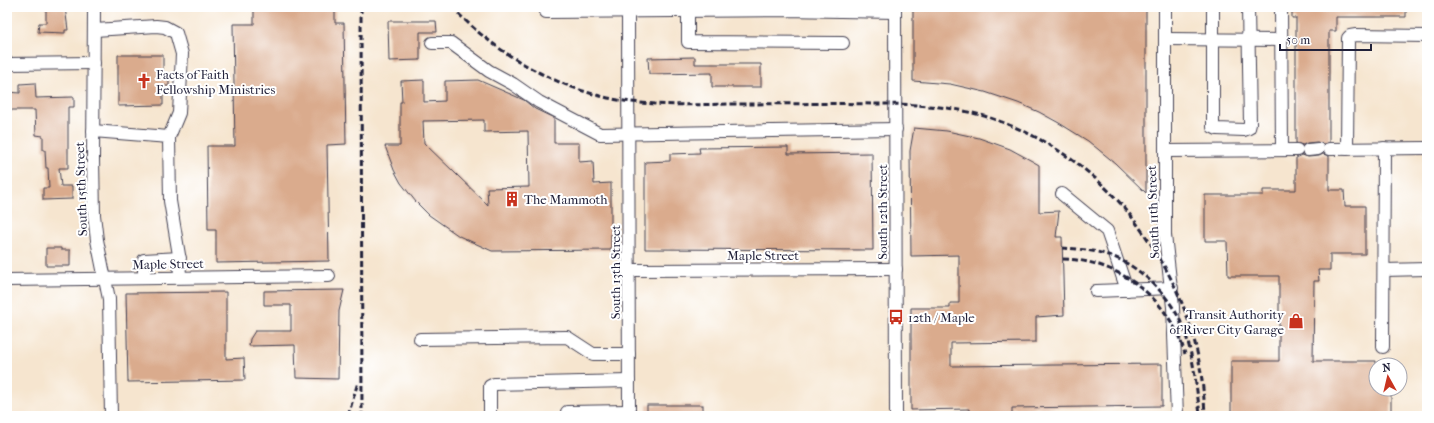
<svg xmlns="http://www.w3.org/2000/svg" width="1434" height="423" font-family="'IM FELL French Canon',serif">
  <style>
    .building { fill: #daab8d; fill-rule: evenodd }
    .lines { fill: none; stroke-linecap: round; stroke-linejoin: round }
    .minor-casing { stroke: #423f51; stroke-width: 14 }
    .minor { stroke: #fff; stroke-width: 12 }
    .rail { stroke: #22223b; stroke-width: 3; stroke-dasharray: 6 3; stroke-linecap: butt }
    .labels { text-anchor: middle; dominant-baseline: central; stroke-width: 4; stroke-linejoin: round; paint-order: stroke }
    .poi-label { font-size: 13px; fill: #22223b; stroke: #fff; text-anchor: start }
    .street-label { font-size: 13px; fill: #22223b; stroke: #fff }
  </style>
  <rect width="100%" height="100%" fill="#fff"/>
  <filter id="ink" filterUnits="userSpaceOnUse"><feTurbulence type="fractalNoise" baseFrequency=".025" numOctaves="2"/><feDisplacementMap in="SourceGraphic" scale="8" xChannelSelector="R" yChannelSelector="G"/><feConvolveMatrix kernelMatrix="1 2 1 2 8 2 1 2 1" color-interpolation-filters="sRGB"/></filter>
  <filter id="wash" filterUnits="userSpaceOnUse"><feTurbulence type="fractalNoise" baseFrequency=".012" numOctaves="4" result="noise"/><feDisplacementMap in="SourceGraphic" scale="16" xChannelSelector="R" yChannelSelector="G"/><feGaussianBlur stdDeviation="0.9" result="paint"/><feColorMatrix in="noise" values="0 0 0 0 0 0 0 0 0 0 0 0 0 0 0 0 0 1.4 0 .05"/><feComposite in="paint" operator="in"/></filter>
  <g filter="url(#wash)">
    <rect width="100%" height="100%" fill="#f6e5cf"/>
    <g id="blocks">
      <g class="building">
        <polygon points="46,7 65,7 68,30 65,30 65,33 38,32 39,23 46,23"/>
        <polygon points="254,7 335,7 335,23 344,23 346,144 327,145 329,261 216,263 216,230 208,230 207,146 235,146 233,24 254,24"/>
        <polygon points="913,7 1146,7 1146,193 1115,163 1088,141 1059,123 1039,112 1018,103 985,92 950,84 913,81"/>
        <polygon points="1292,7 1406,7 1406,17 1336,17 1336,31 1329,31 1329,142 1324,144 1317,142 1307,143 1303,145 1296,143 1296,18 1292,18"/>
        <polygon points="388,21 436,21 437,32 420,32 420,60 389,61"/>
        <polygon points="118,55 163,55 163,76 169,76 169,86 163,86 163,105 118,106"/>
        <polygon points="695,57 695,64 761,64 761,87 712,87 712,73 649,74 648,58"/>
        <path d="M 424,80 L 424,102 L 445,101 L 445,81 L 478,80 L 524,100 L 535,109 L 554,118 L 554,143 L 579,143 L 579,162 L 593,161 L 594,184 L 611,183 L 611,250 L 492,251 L 459,236 L 429,215 L 416,202 L 401,183 L 394,170 L 385,146 L 400,146 L 400,102 L 402,102 L 401,81 ZM 484,120 L 484,132 L 528,131 L 529,187 L 487,188 L 488,205 L 424,143 L 423,121 Z"/>
        <polygon points="35,83 36,98 74,97 74,107 68,107 68,168 59,168 61,186 72,186 72,199 43,200 43,188 49,188 48,168 46,168 45,150 43,150 43,136 36,135 35,110 7,110 7,92 20,93 20,84"/>
        <polygon points="914,128 947,131 979,138 1010,149 1032,161 1039,165 1039,212 1059,211 1056,237 1062,237 1064,315 1036,317 1036,342 951,343 951,366 1162,364 1162,406 1012,408 1012,416 969,416 969,409 911,410 911,308 950,308 950,303 959,303 959,255 911,256 910,151"/>
        <polygon points="788,147 788,154 872,153 873,250 645,249 645,162 670,161 670,154 700,153 699,148"/>
        <polygon points="1323,154 1329,156 1329,190 1344,190 1345,206 1365,206 1365,254 1330,254 1330,270 1318,270 1319,281 1314,281 1313,361 1376,361 1376,389 1391,389 1391,416 1231,416 1231,361 1279,361 1279,276 1228,276 1227,241 1205,241 1205,195 1263,195 1263,190 1296,190 1296,158 1302,155 1308,157 1319,156"/>
        <polygon points="46,248 61,248 61,250 70,250 70,266 46,266"/>
        <polygon points="344,290 339,311 338,379 296,378 295,345 249,346 250,339 255,331 291,331 291,305 264,305 264,291"/>
        <polygon points="226,292 226,359 244,358 245,380 128,382 126,293"/>
        <rect x="647" y="405" width="56" height="11"/>
      </g>
    </g>
  </g>
  <g filter="url(#ink)">
    <use href="#blocks" fill-opacity="0" stroke="#423f51" stroke-width="1"/>
    <g class="lines">
      <defs>
        <g id="minor">
          <polyline points="94,7 93,159 94,215 97,240 109,299 111,416"/>
          <polyline points="546,7 546,12 786,10 895,12"/>
          <polyline points="628,7 629,416"/>
          <polyline points="895,7 896,416"/>
          <polyline points="1165,7 1165,235 1173,307 1177,416"/>
          <polyline points="1213,7 1213,127 1217,129 1244,130 1249,128 1250,124 1248,7"/>
          <polyline points="1281,7 1282,150"/>
          <polyline points="688,11 688,42 843,43"/>
          <polyline points="95,30 156,26 165,27 176,33 182,54 179,113 169,137"/>
          <polyline points="1166,39 1281,40"/>
          <polyline points="432,43 451,43 489,71 513,84 539,102 600,134 896,129"/>
          <polyline points="7,64 94,63"/>
          <polyline points="93,131 169,137 170,201 179,255 180,277"/>
          <polyline points="1329,149 1427,148"/>
          <polyline points="1347,149 1348,38 1350,36 1356,35 1427,36"/>
          <polyline points="1308,150 1318,149"/>
          <polyline points="1165,151 1297,150"/>
          <polyline points="1062,194 1107,231 1127,290"/>
          <polyline points="629,270 896,269"/>
          <polyline points="1384,270 1427,269"/>
          <polyline points="144,278 144,260 180,258"/>
          <polyline points="7,280 329,276"/>
          <polyline points="1096,291 1172,288"/>
          <polyline points="420,339 567,337 593,354 629,354"/>
          <polyline points="1383,347 1384,148"/>
          <polyline points="567,412 629,411"/>
          <polyline points="490,416 490,386 494,384 629,381"/>
        </g>
      </defs>
      <use href="#minor" class="minor-casing"/>
      <use href="#minor" class="minor"/>
      <g class="rail">
        <polyline points="361,7 362,416"/>
        <path d="M 452,7 C 495,53 555,88 618,100 C 654,106 691,105 728,104 C 778,104 828,103 877,104 C 903,104 928,105 954,109 C 1025,121 1095,166 1137,224 C 1181,284 1202,342 1205,416"/>
        <path d="M 1062,248 C 1078,249 1093,250 1108,255 C 1140,265 1173,298 1184,330 C 1194,357 1196,386 1200,414"/>
        <path d="M 1063,259 C 1119,260 1170,299 1185,354"/>
        <polyline points="348,416 358,382"/>
      </g>
    </g>
  </g>
  <defs>
    <symbol id="church-bare" viewBox="-9 -9 18 18"><path d="M-1.2-6h2.4v3.5h3.3v2.4h-3.3V6h-2.4V-.1h-3.3v-2.4h3.3Z" fill="#c8321e" stroke="#fff" stroke-width="2.5" paint-order="stroke"/></symbol>
    <symbol id="building-bare" viewBox="-9 -9 18 18"><path d="M-4-6H4V6H1V3H-1V6H-4ZM-2.5-4.3h1.7v1.8h-1.7ZM.8-4.3h1.7v1.8H.8ZM-2.5-1h1.7V.8h-1.7ZM.8-1h1.7V.8H.8Z" fill="#c8321e" stroke="#fff" stroke-width="2.5" paint-order="stroke"/></symbol>
    <symbol id="bus-bare" viewBox="-9 -9 18 18"><path d="M-5-6H5V4H4V6H2V4H-2V6H-4V4H-5ZM-3.5-4V0h7V-4ZM-3.5 1.2v1.5H-2V1.2ZM2 1.2v1.5H3.5V1.2Z" fill="#c8321e" stroke="#fff" stroke-width="2.5" paint-order="stroke"/></symbol>
    <symbol id="shop-bare" viewBox="-9 -9 18 18"><path d="M-5-2.5h2.3a2.7 3.5 0 0 1 5.4 0H5L5.5 6h-11ZM-1.5-2.5h3a1.5 2.3 0 0 0-3 0Z" fill="#c8321e" stroke="#fff" stroke-width="2.5" paint-order="stroke"/></symbol>
  </defs>
  <g fill-rule="evenodd">
    <use href="#church-bare" x="133" y="70" width="22" height="22"/>
    <use href="#building-bare" x="501" y="188" width="22" height="22"/>
    <use href="#bus-bare" x="885" y="306" width="22" height="22"/>
    <use href="#shop-bare" x="1285" y="310" width="22" height="22"/>
  </g>
  <g class="labels">
    <g class="poi-label">
      <text x="156" y="74">Facts of Faith<tspan x="156" dy="15">Fellowship Ministries</tspan></text>
      <text x="524" y="199">The Mammoth</text>
      <text x="1284" y="314" text-anchor="end">Transit Authority<tspan x="1284" dy="15">of River City Garage</tspan></text>
      <text x="908" y="317">12th / Maple</text>
    </g>
    <g class="street-label">
      <text transform="translate(81 189) rotate(-92)">South 15th Street</text>
      <text transform="translate(882 212) rotate(-90)">South 12th Street</text>
      <text transform="translate(1153 212) rotate(-92)">South 11th Street</text>
      <text x="763" y="255">Maple Street</text>
      <text transform="translate(168 264) rotate(-1)">Maple Street</text>
      <text transform="translate(615 272) rotate(-90)">South 13th Street</text>
    </g>
  </g>
  <rect width="1434" height="423" fill="none" stroke="#fff" stroke-width="24"/>
  <g transform="translate(1388 377) rotate(352)"><circle r="19" fill="#ffffff" stroke="#a7a7b1"/>
  <path d="M0-3L7 15L0 10L-7 15Z" fill="#c8321e"/>
  <text y="-6" font-size="11" font-weight="bold" text-anchor="middle" fill="#22223b">N</text>
  </g>
  <path d="M1280 44v6h91v-6" fill="none" stroke="#22223b" stroke-width="2"/>
  <text x="1286" y="44" font-size="12" fill="#22223b" stroke="#ffffff" stroke-width="3" paint-order="stroke">50 m</text>
</svg>
